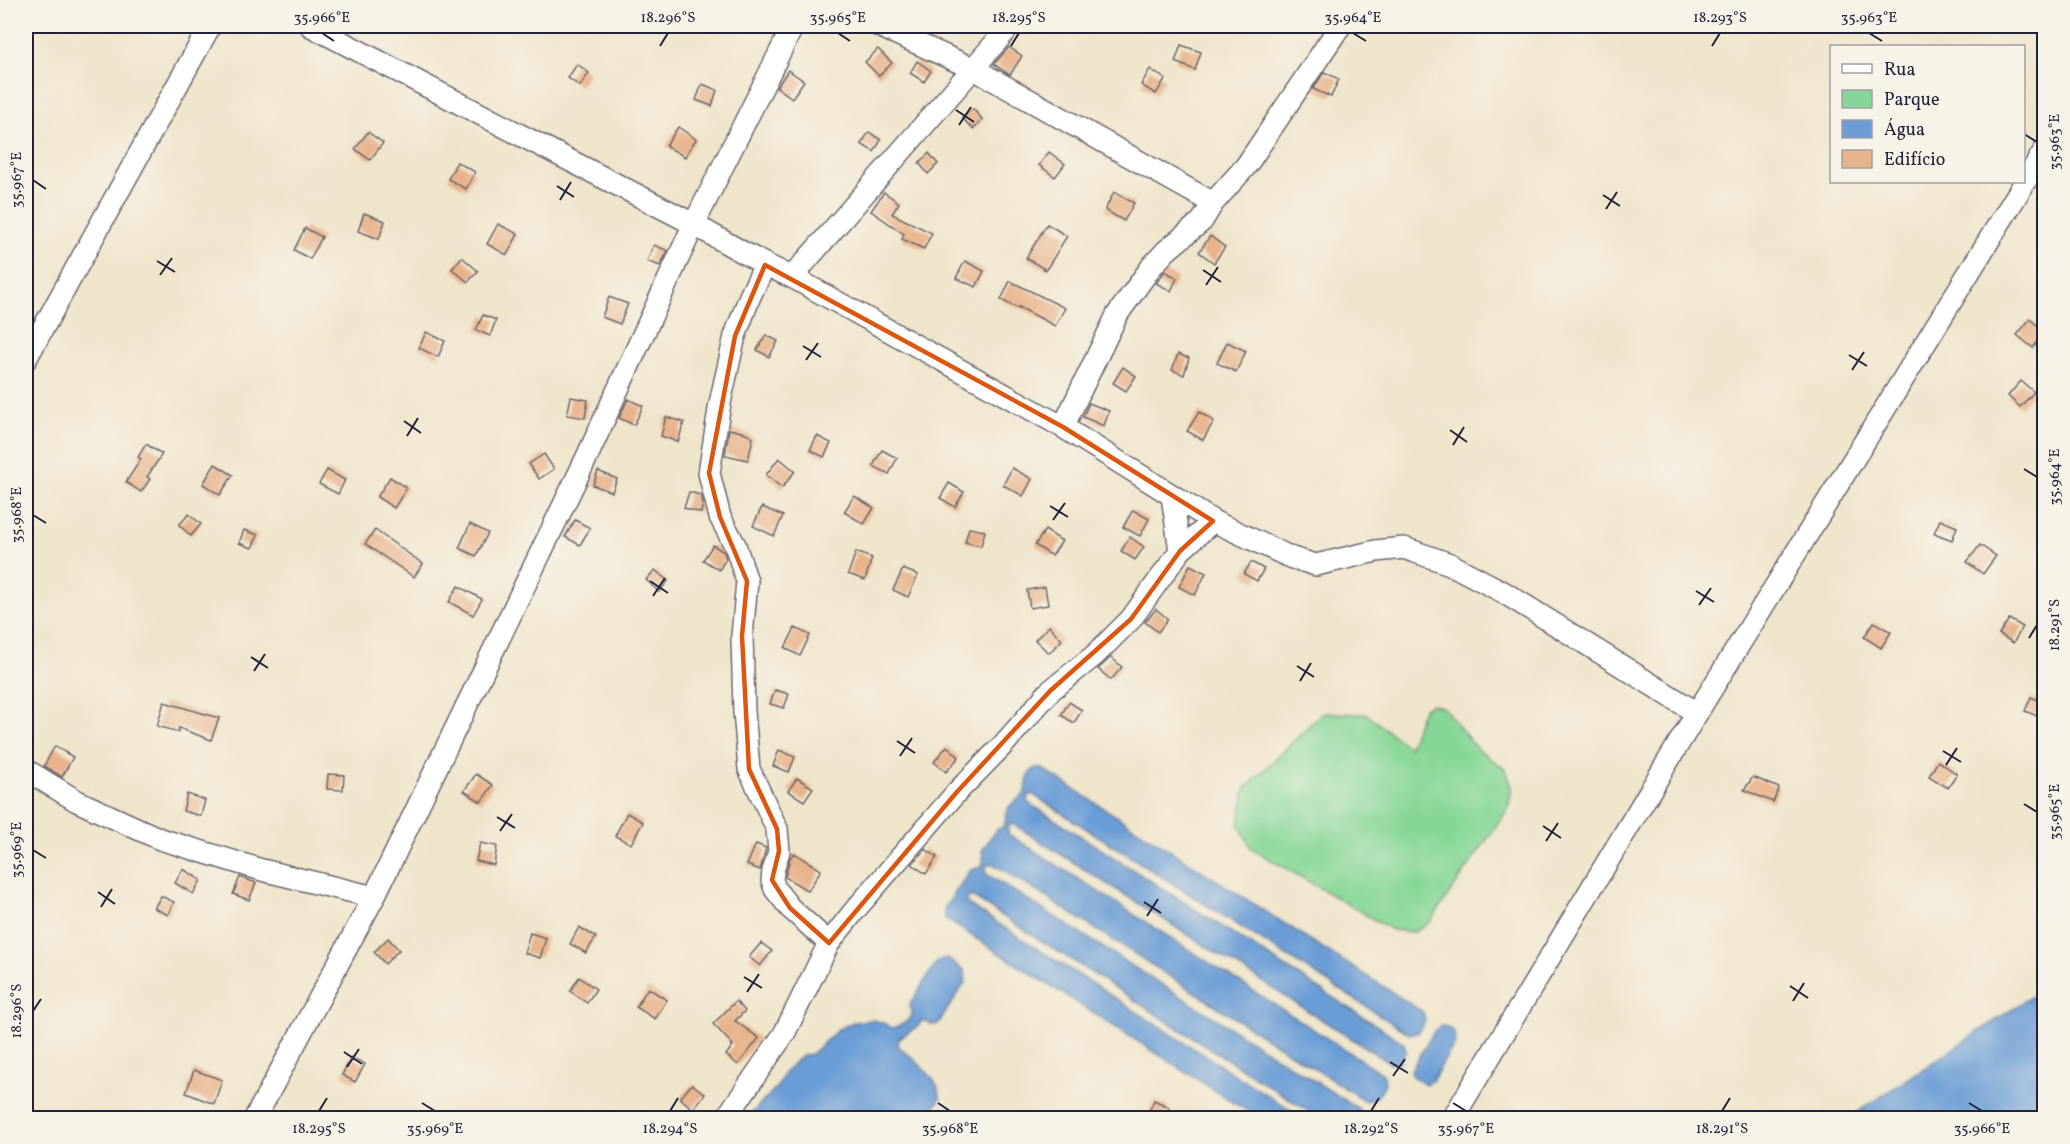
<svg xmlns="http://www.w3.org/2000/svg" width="2070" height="1144" font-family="Vollkorn,serif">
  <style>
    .green { fill: #86d797; stroke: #547c69; stroke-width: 1.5 }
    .water { fill: #6a9dd5; stroke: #466088; stroke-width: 1.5 }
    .building { fill: #e8b38b }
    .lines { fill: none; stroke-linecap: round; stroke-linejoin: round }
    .minor-casing { stroke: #6a666d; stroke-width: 24 }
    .minor { stroke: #fff; stroke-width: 21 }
    .marked { fill: none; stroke: #de560e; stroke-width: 4.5; stroke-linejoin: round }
    .ticks { fill: none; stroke: #22223b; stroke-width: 2 }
    .neatline { fill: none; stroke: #22223b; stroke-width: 2 }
    .ticks-label { font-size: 15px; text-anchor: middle; fill: #22223b }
  </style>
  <rect width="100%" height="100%" fill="#f7f3e8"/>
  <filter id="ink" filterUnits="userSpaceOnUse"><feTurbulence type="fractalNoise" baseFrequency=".0167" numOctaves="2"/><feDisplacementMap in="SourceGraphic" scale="12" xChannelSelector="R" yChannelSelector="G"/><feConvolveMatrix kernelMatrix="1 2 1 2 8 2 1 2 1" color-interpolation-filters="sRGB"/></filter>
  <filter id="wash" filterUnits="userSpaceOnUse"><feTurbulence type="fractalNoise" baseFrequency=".008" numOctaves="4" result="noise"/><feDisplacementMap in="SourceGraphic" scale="24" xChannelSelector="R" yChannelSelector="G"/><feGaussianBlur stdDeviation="1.35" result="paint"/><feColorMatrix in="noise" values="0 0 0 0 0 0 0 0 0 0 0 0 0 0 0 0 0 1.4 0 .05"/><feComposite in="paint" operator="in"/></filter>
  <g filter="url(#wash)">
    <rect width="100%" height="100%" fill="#efe5cb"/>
    <polygon class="green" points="1431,704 1444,708 1475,747 1506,770 1512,787 1508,809 1430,922 1415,932 1392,930 1251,848 1239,824 1245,789 1322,713 1366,714 1409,747 1423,709"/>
    <g class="water">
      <path d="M 1036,768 L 1041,768 L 1423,1012 L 1425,1021 L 1419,1032 L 1409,1034 L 1032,794 L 1028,796 L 1027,802 L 1404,1043 L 1406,1051 L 1399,1063 L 1390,1063 L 1013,824 L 1008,827 L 1008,834 L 1383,1074 C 1389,1086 1377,1101 1365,1101 L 992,863 L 986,866 L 985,873 L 1359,1109 L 1363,1118 L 1319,1118 L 971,896 L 967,899 L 966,903 L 1303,1118 L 1258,1118 L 947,920 L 944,915 L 944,909 L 971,869 C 984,869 985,862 982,851 L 995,831 L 1004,826 C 1007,818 1005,809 1013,803 C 1017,799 1021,799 1024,794 C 1030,783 1023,776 1036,768 Z"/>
      <path d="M 942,959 L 947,959 L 964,970 L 966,981 L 938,1024 L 933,1025 L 923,1020 L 917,1027 L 899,1038 L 898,1046 C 909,1055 947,1084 939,1101 C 935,1107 927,1113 923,1118 L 747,1118 L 777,1087 L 785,1072 L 801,1056 L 811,1054 L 839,1029 L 853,1022 L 872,1020 L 881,1022 L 892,1028 C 902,1026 908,1022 913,1013 L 910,1009 L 910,1004 L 937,962 Z"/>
      <polygon points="2044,988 2044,1118 1849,1118"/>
      <path d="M 1441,1026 L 1446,1027 L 1454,1032 L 1455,1043 L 1432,1081 L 1427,1084 C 1420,1082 1414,1079 1411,1073 L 1412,1068 L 1435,1030 Z"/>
    </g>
    <g id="blocks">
      <g class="building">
        <polygon points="1181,45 1201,52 1195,70 1175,62"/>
        <polygon points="1009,47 1022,56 1010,75 994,64"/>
        <polygon points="878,49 892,63 879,76 865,62"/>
        <polygon points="917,61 931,71 924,82 910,73"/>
        <polygon points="577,64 589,73 580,86 568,78"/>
        <polygon points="1150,69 1165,79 1156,94 1141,85"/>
        <polygon points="788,70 804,81 792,98 777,87"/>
        <polygon points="1324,72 1339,79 1331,97 1313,89"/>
        <polygon points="702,84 717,90 712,106 696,100"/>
        <polygon points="973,109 983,120 973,129 962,118"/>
        <polygon points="678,127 696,139 685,157 666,146"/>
        <polygon points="368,132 383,143 370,160 355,149"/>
        <polygon points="869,132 881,140 874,152 861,144"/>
        <polygon points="1049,152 1065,164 1055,177 1039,165"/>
        <polygon points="929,153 938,164 928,174 919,163"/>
        <polygon points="457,162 475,172 466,189 448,179"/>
        <polygon points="884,192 899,203 892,214 932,233 924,249 902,239 904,234 871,211"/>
        <polygon points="1114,192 1134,203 1124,221 1105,210"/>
        <polygon points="364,213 385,221 379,239 358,231"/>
        <polygon points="498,224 518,234 507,255 487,244"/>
        <polygon points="1047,224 1067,236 1046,270 1026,258"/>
        <polygon points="305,228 322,237 310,259 294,250"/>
        <polygon points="1210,236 1225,247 1214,263 1199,252"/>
        <polygon points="654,245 668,251 660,266 647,261"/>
        <polygon points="462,257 478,271 468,282 452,269"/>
        <polygon points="965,261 984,271 976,287 956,278"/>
        <polygon points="1165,271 1177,278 1171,291 1156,283"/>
        <polygon points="1010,281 1065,308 1055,326 1019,307 1019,309 1001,300"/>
        <polygon points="609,297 628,304 620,324 602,317"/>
        <polygon points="483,315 496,320 490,336 476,330"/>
        <polygon points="2030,319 2044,331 2044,333 2033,348 2017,335"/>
        <polygon points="426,332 445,341 438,357 419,348"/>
        <polygon points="766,335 778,341 769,357 757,350"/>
        <polygon points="1227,342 1246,351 1236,372 1217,363"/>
        <polygon points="1178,354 1189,358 1184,375 1172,370"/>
        <polygon points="1123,367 1136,376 1126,391 1113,383"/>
        <polygon points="2021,381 2034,392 2020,407 2008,396"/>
        <polygon points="571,397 588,400 585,418 567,415"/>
        <polygon points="628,399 643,406 634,425 619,418"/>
        <polygon points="1089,403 1109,411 1104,426 1083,417"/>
        <polygon points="1199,412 1214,421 1203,440 1187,431"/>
        <polygon points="666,417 684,422 678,442 661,436"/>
        <polygon points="729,429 746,433 753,438 748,460 725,455"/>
        <polygon points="817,436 831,443 824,457 810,450"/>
        <polygon points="146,444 162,454 147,477 150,479 141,492 126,482 141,459 138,457"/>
        <polygon points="882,450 897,458 889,474 873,466"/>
        <polygon points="544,454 554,469 539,479 529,464"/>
        <polygon points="779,458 795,471 782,488 766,475"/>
        <polygon points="215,464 233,475 220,495 203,484"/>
        <polygon points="1012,468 1032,479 1023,496 1003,485"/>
        <polygon points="327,470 345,480 338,494 319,484"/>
        <polygon points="598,471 617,479 612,492 593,485"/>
        <polygon points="390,477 407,488 394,508 377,497"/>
        <polygon points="949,483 964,492 955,507 940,498"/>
        <polygon points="689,492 701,495 703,503 701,513 684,508"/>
        <polygon points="854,496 874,508 864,524 844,512"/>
        <polygon points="762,507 783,516 774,536 753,526"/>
        <polygon points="1133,510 1149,519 1140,536 1123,527"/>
        <polygon points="189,514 201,524 191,536 179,525"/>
        <polygon points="575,520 590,528 580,545 565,537"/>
        <polygon points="1940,520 1957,527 1952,540 1934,533"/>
        <polygon points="470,524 488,533 476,556 459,548"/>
        <polygon points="969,528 985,531 981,546 965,542"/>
        <polygon points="244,530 258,535 252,548 239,543"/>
        <polygon points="375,530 423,564 414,577 365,544"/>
        <polygon points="1045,530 1062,541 1052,556 1035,545"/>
        <polygon points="1130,537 1144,547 1135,560 1121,551"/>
        <polygon points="713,545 724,552 726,559 719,570 703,560"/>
        <polygon points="1980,545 1996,556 1983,574 1967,562"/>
        <polygon points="856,552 872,558 865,580 848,574"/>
        <polygon points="1251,562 1264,569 1257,581 1244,574"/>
        <polygon points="1190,565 1206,573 1195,595 1179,587"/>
        <polygon points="903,569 918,575 908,597 893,590"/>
        <polygon points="655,570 668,581 659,592 646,580"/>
        <polygon points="458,586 482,599 473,615 449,602"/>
        <polygon points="1045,587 1048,605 1030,608 1027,590"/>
        <polygon points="1156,609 1168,619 1158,632 1145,622"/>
        <polygon points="2009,619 2023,627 2013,643 1999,634"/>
        <polygon points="1874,622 1891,632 1881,648 1864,637"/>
        <polygon points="1049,626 1062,640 1049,653 1035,640"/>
        <polygon points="795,628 810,635 800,656 785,648"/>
        <polygon points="1111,657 1122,667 1111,680 1098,669"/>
        <polygon points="775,690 789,694 784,708 770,704"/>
        <polygon points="2031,697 2044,703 2044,719 2025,711"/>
        <polygon points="164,702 219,718 211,740 179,728 178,732 157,726"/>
        <polygon points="1069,702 1082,710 1074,723 1061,715"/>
        <polygon points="55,746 73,757 62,777 44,766"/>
        <polygon points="947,746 959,757 946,772 934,762"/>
        <polygon points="779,750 795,757 789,772 773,766"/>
        <polygon points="1938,761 1957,774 1948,788 1929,776"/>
        <polygon points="328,774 344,775 343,790 327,789"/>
        <polygon points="476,774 493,785 481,802 464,791"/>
        <polygon points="1753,777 1779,788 1773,802 1744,790"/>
        <polygon points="797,778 813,788 804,801 788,791"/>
        <polygon points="187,794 205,800 201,816 183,811"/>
        <polygon points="627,813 643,822 631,844 615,836"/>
        <polygon points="480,843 497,846 494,865 476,861"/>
        <polygon points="756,844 766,848 760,870 747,865"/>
        <polygon points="925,849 937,857 926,874 912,864"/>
        <polygon points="794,853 821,870 808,891 785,877 790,858"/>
        <polygon points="183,869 201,880 193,894 175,883"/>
        <polygon points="240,877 256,883 249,900 233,894"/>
        <polygon points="161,896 174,902 168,915 154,908"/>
        <polygon points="579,927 596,937 586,953 570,944"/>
        <polygon points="530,933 546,938 540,958 524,953"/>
        <polygon points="388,938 399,950 385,964 374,952"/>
        <polygon points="761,943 772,951 760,966 749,957"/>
        <polygon points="579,977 596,989 587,1003 570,991"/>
        <polygon points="648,988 667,1000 655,1019 636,1007"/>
        <polygon points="736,1001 745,1011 735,1021 759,1038 738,1065 726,1055 733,1045 713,1024"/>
        <polygon points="351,1057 365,1064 355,1082 342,1075"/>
        <polygon points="194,1070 222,1080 214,1104 186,1093"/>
        <polygon points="692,1084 705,1094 693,1109 680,1098"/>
        <polygon points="1154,1100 1169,1107 1164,1119 1146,1119"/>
      </g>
    </g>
  </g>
  <g filter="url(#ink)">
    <use href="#blocks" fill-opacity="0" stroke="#6a666d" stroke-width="1.5"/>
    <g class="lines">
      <defs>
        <g id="minor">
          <path d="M 311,26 C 432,89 554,153 676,215 C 715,235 752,260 792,277 L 1063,427 L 1213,521 L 1292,558 L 1316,565 L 1376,551 L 1404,548 L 1450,564 L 1503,592 L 1697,713"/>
          <polyline points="879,26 974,69 1213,203"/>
          <polyline points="765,265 750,296 735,336 720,403 709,473 720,517 735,545 747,581 742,636 744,711 749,769 777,829 779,851 773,871 772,880 775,889 790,908 829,943"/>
          <polyline points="792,277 1010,26"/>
          <polyline points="26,359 210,26"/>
          <polyline points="1063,427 1117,315 1152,266 1167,250 1202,221 1213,203 1246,166 1340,26"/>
          <polyline points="1172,496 1180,551"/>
          <polyline points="26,770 77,801 160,839 262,870 374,897"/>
          <polyline points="255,1118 374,897 585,461 694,224 793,26"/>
          <polyline points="726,1118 784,1034 829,943 855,910 956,793 1003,745 1050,691 1095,655 1131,619 1180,551 1213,521"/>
          <polyline points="1453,1118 1697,713 2044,151"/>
        </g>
      </defs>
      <use href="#minor" class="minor-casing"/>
      <use href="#minor" class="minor"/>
    </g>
  </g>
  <path class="marked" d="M 765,265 L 1063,427 L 1213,521 L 1180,551 L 1131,619 L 1050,691 L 956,793 L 829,943 L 790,908 L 772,880 L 779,851 L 777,829 L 749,769 L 742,636 L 747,581 L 720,517 L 709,473 L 735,336 Z"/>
  <path class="ticks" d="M 322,33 L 334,41M 838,33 L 850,41M 1353,33 L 1366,41M 1869,33 L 1882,41M 660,46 L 668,33M 1011,46 L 1019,33M 1712,46 L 1720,33M 956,110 L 974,122M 959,125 L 971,107M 2024,134 L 2037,142M 33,180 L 46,189M 557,186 L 574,197M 1603,195 L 1620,206M 560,200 L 571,182M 1606,209 L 1617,192M 157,261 L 175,272M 1203,270 L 1221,282M 160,275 L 172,258M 1206,285 L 1218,267M 803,346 L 821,357M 1849,355 L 1867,366M 806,360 L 818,343M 1852,370 L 1864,352M 404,421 L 421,433M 1450,430 L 1467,442M 407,436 L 418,418M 1453,445 L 1464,427M 2024,469 L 2037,477M 1050,506 L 1068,517M 33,515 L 46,523M 1053,520 L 1065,503M 650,581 L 668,593M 1696,591 L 1714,602M 653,596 L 665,578M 1699,605 L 1711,588M 2029,638 L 2037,625M 251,657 L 268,668M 1297,666 L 1314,677M 254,671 L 265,654M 1300,681 L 1311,663M 897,741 L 915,753M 1943,751 L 1961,762M 900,756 L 912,738M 1946,765 L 1957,748M 2024,804 L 2037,812M 497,817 L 515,828M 1543,826 L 1561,838M 500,831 L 512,814M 1546,841 L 1558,823M 33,850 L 46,858M 98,892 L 115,904M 1144,902 L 1161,913M 101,907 L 112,889M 1147,916 L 1158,899M 744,977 L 762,988M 1790,986 L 1808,998M 747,992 L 759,974M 1793,1001 L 1804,983M 33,1011 L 41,999M 344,1052 L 362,1064M 1390,1062 L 1408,1073M 347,1067 L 359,1049M 1393,1076 L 1405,1059M 422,1103 L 435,1111M 938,1103 L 950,1111M 1453,1103 L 1466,1111M 1969,1103 L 1982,1111M 319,1111 L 327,1098M 670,1111 L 678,1098M 1371,1111 L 1379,1098M 1722,1111 L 1730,1098"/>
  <rect width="2070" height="1144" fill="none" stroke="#f7f3e8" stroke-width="66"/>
  <rect x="1830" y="45" width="195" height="138" fill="#f7f3e8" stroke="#a29fa3" stroke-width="1.5"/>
  <rect x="1842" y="64" width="30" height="9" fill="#ffffff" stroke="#a29fa3" stroke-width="1.5"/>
  <text x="1884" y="75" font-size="18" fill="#22223b">Rua</text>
  <rect x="1842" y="90" width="30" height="18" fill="#86d797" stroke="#a29fa3" stroke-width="1.5"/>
  <text x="1884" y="105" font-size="18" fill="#22223b">Parque</text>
  <rect x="1842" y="120" width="30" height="18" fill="#6a9dd5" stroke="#a29fa3" stroke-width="1.5"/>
  <text x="1884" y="135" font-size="18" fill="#22223b">Água</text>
  <rect x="1842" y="150" width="30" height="18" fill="#e8b38b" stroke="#a29fa3" stroke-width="1.5"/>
  <text x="1884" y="165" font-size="18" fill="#22223b">Edifício</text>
  <rect x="33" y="33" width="2004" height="1078" class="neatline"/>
  <g class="ticks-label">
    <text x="322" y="22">35.966°E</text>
    <text x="668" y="22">18.296°S</text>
    <text x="838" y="22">35.965°E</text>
    <text x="1019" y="22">18.295°S</text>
    <text x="1353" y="22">35.964°E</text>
    <text x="1720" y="22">18.293°S</text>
    <text x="1869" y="22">35.963°E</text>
    <text transform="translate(2054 142) rotate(-90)" y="5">35.963°E</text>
    <text transform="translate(16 180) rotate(-90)" y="5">35.967°E</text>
    <text transform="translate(2054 477) rotate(-90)" y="5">35.964°E</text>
    <text transform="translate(16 515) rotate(-90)" y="5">35.968°E</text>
    <text transform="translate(2054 625) rotate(-90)" y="5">18.291°S</text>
    <text transform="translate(2054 812) rotate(-90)" y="5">35.965°E</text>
    <text transform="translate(16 850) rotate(-90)" y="5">35.969°E</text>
    <text transform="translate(16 1011) rotate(-90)" y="5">18.296°S</text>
    <text x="319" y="1133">18.295°S</text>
    <text x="435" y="1133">35.969°E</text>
    <text x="670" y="1133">18.294°S</text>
    <text x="950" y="1133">35.968°E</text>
    <text x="1371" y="1133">18.292°S</text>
    <text x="1466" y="1133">35.967°E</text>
    <text x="1722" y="1133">18.291°S</text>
    <text x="1982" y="1133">35.966°E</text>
  </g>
</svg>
